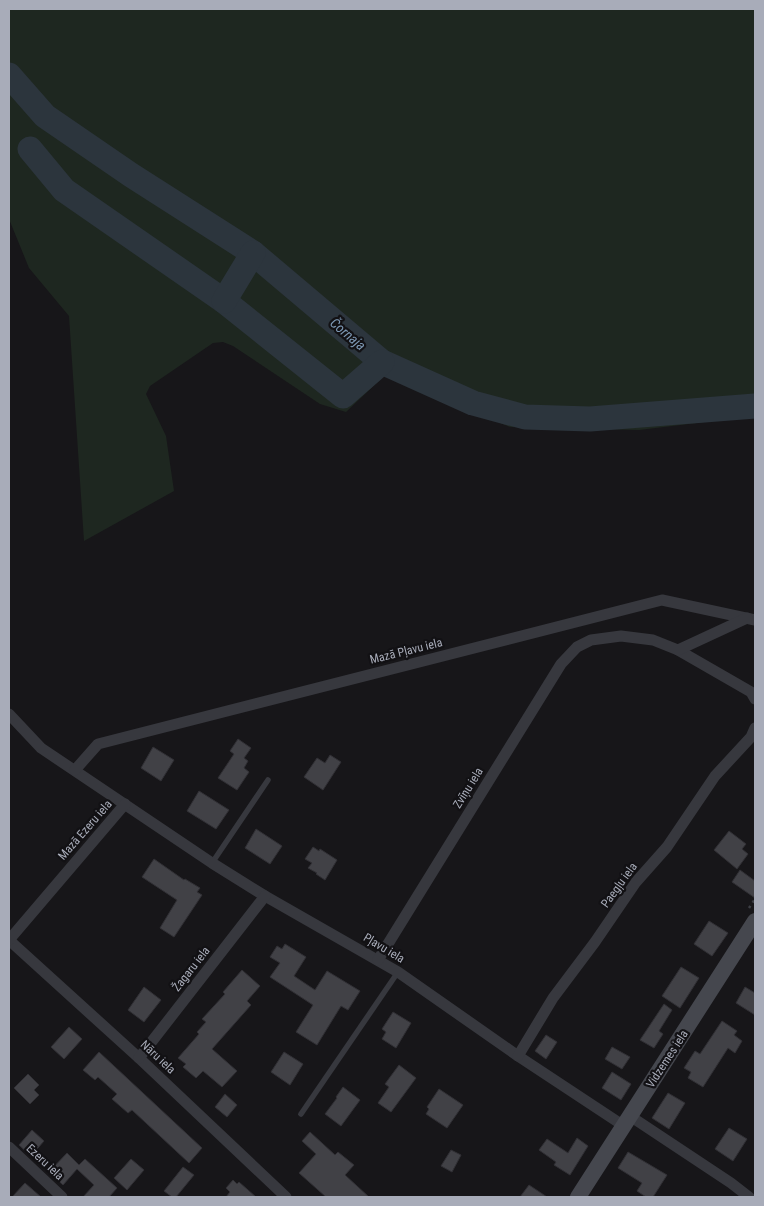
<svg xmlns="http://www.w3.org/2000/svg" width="764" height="1206" font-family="'Roboto Condensed',sans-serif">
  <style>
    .green { fill: #1e2720 }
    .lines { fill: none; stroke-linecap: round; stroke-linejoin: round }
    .river { stroke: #2c353d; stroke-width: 25 }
    .building { fill: #414146; stroke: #313035 }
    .path { stroke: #3d3f45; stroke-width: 2.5; stroke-dasharray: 2.5 4; stroke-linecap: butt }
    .lane { stroke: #37383e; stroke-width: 5.5 }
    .street { stroke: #37383e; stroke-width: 11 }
    .secondary { stroke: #45474e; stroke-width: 16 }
    .labels { text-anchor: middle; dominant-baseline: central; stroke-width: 4.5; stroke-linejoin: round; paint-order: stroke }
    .street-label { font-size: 12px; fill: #a8acb9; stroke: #121114 }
    .water-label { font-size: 14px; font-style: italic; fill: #7e99b5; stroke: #121114 }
  </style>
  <rect width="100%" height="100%" fill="#171619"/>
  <polygon class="green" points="9,9 755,9 755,416 639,430 510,427 384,376 346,412 320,404 233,346 223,342 213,343 150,386 146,394 166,436 174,491 84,541 69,316 29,268 9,219"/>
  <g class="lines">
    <g class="river">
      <polyline points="9,75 45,116 131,175 253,253 382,362 473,403 525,417 590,419 755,406"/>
      <polyline points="30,149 64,190 224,301 343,396 382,362"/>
      <polyline points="224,301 253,253"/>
    </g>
  </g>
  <g class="building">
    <polygon points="238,739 251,748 244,758 248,761 244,768 249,772 237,790 218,778 234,754 230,751"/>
    <polygon points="153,747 174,760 161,781 141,768"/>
    <polygon points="330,755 341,762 323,790 304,777 317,758 325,763"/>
    <polygon points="199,791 229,810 216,829 187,811"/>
    <polygon points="256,829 282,846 270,864 245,848"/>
    <polygon points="729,831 746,844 742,849 748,854 737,869 714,850"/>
    <polygon points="313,847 319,851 320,849 337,860 325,880 316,874 317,873 308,868 312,863 305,859"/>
    <polygon points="154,859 184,880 185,879 200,888 197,892 202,895 174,937 160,928 177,900 142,877"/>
    <polygon points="740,870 755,881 755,898 732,882"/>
    <polygon points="709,921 728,933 712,956 694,944"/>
    <polygon points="285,944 306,957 294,976 315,990 327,971 360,991 348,1010 341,1006 317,1045 296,1032 313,1005 270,977 280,963 270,957 277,946 282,949"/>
    <polygon points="681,967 699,978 680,1008 662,996"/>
    <polygon points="242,970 260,986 247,1001 251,1005 212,1049 237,1071 222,1087 203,1071 196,1078 183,1067 186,1064 178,1058 199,1034 197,1032 206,1022 202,1019 225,994 223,992"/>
    <polygon points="144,987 161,1000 144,1022 128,1010"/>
    <polygon points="745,987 755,993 755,1015 736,1003"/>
    <polygon points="664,1004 672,1010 659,1031 663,1034 654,1048 640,1040"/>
    <polygon points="393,1012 411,1023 396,1048 382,1039 386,1032 382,1029"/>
    <polygon points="722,1021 737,1031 734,1035 742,1041 735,1053 728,1048 703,1087 688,1078 691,1072 684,1068 695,1051 700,1054"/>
    <polygon points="69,1027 82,1039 64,1059 51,1047"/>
    <polygon points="546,1035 557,1042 546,1059 535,1051"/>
    <polygon points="612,1047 630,1057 622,1069 605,1059"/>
    <polygon points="99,1052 202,1148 189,1163 132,1110 128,1113 112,1099 117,1094 98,1077 95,1080 83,1070"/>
    <polygon points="284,1052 303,1064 290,1085 271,1072"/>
    <polygon points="399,1065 416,1078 391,1112 378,1103 389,1087 385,1084"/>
    <polygon points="612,1072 631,1084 621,1100 602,1088"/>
    <polygon points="28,1074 39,1085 34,1090 39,1095 30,1104 14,1088"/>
    <polygon points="343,1087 360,1100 341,1126 325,1114 337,1098 336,1097"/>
    <polygon points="439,1089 463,1105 447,1128 426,1114 429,1109 427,1107"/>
    <polygon points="668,1093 685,1103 669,1129 652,1118"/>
    <polygon points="225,1094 237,1105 227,1117 215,1107"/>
    <polygon points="729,1128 747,1139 733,1161 715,1149"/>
    <polygon points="32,1130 44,1141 31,1156 19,1145"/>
    <polygon points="310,1132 335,1155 338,1152 354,1165 345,1175 369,1197 326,1197 299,1173 316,1154 302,1141"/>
    <polygon points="577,1138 588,1146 570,1175 554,1165 556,1162 539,1150 547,1139 568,1153"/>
    <polygon points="451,1150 461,1155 452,1172 441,1166"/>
    <polygon points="628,1152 667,1175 653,1197 646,1197 637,1191 642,1183 618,1168"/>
    <polygon points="67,1153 79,1165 85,1159 117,1188 109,1197 83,1197 94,1185 77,1169 63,1185 49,1172"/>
    <polygon points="131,1159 144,1170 127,1190 114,1178"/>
    <polygon points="183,1167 194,1175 176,1197 172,1197 164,1191"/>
    <polygon points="233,1180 237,1184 239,1182 256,1197 226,1197 230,1192 226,1188"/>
    <polygon points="25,1183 41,1197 12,1197"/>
    <polygon points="529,1185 547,1197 520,1197"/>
  </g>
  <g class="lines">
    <polyline class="path" points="749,908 755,899"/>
    <g class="lane">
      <polyline points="212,863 268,780"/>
      <polyline points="301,1114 398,972"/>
    </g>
    <g class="street">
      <polyline points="678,650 751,692 755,699"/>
      <polyline points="9,714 41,748 212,863 265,896 398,972 518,1056 624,1126"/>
      <polyline points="75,770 98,744 662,600 755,620"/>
      <polyline points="9,940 139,1058 286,1197"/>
      <polyline points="9,940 125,804"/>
      <polyline points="378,960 561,664 577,647 591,640 621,636 653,640 678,650 747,618"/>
      <polyline points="518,1056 553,998 595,942 636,882 667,847 715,776 751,737 755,728"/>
      <polyline points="139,1058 265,896"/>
      <polyline points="630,1116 731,1183 749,1197"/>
      <polyline points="9,1147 62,1197"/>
    </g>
    <polyline class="secondary" points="578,1197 755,921"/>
  </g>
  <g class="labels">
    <g class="street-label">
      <text transform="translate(406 651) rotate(-14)">Mazā Pļavu iela</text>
      <text transform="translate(468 788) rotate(-58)">Zvīņu iela</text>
      <text transform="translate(85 830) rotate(-49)">Mazā Ezeru iela</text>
      <text transform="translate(619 885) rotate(-54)">Paegļu iela</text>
      <text transform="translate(384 948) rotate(31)">Pļavu iela</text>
      <text transform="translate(191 969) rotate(-52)">Žagaru iela</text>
      <text transform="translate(158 1057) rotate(43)">Nāru iela</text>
      <text transform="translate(667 1059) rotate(-57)">Vidzemes iela</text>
      <text transform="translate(45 1162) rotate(43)">Ezeru iela</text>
    </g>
    <g class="water-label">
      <text transform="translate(348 334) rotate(40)">Čornaja</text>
    </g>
  </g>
  <rect width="764" height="1206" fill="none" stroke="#a8acb9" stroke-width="20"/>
</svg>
